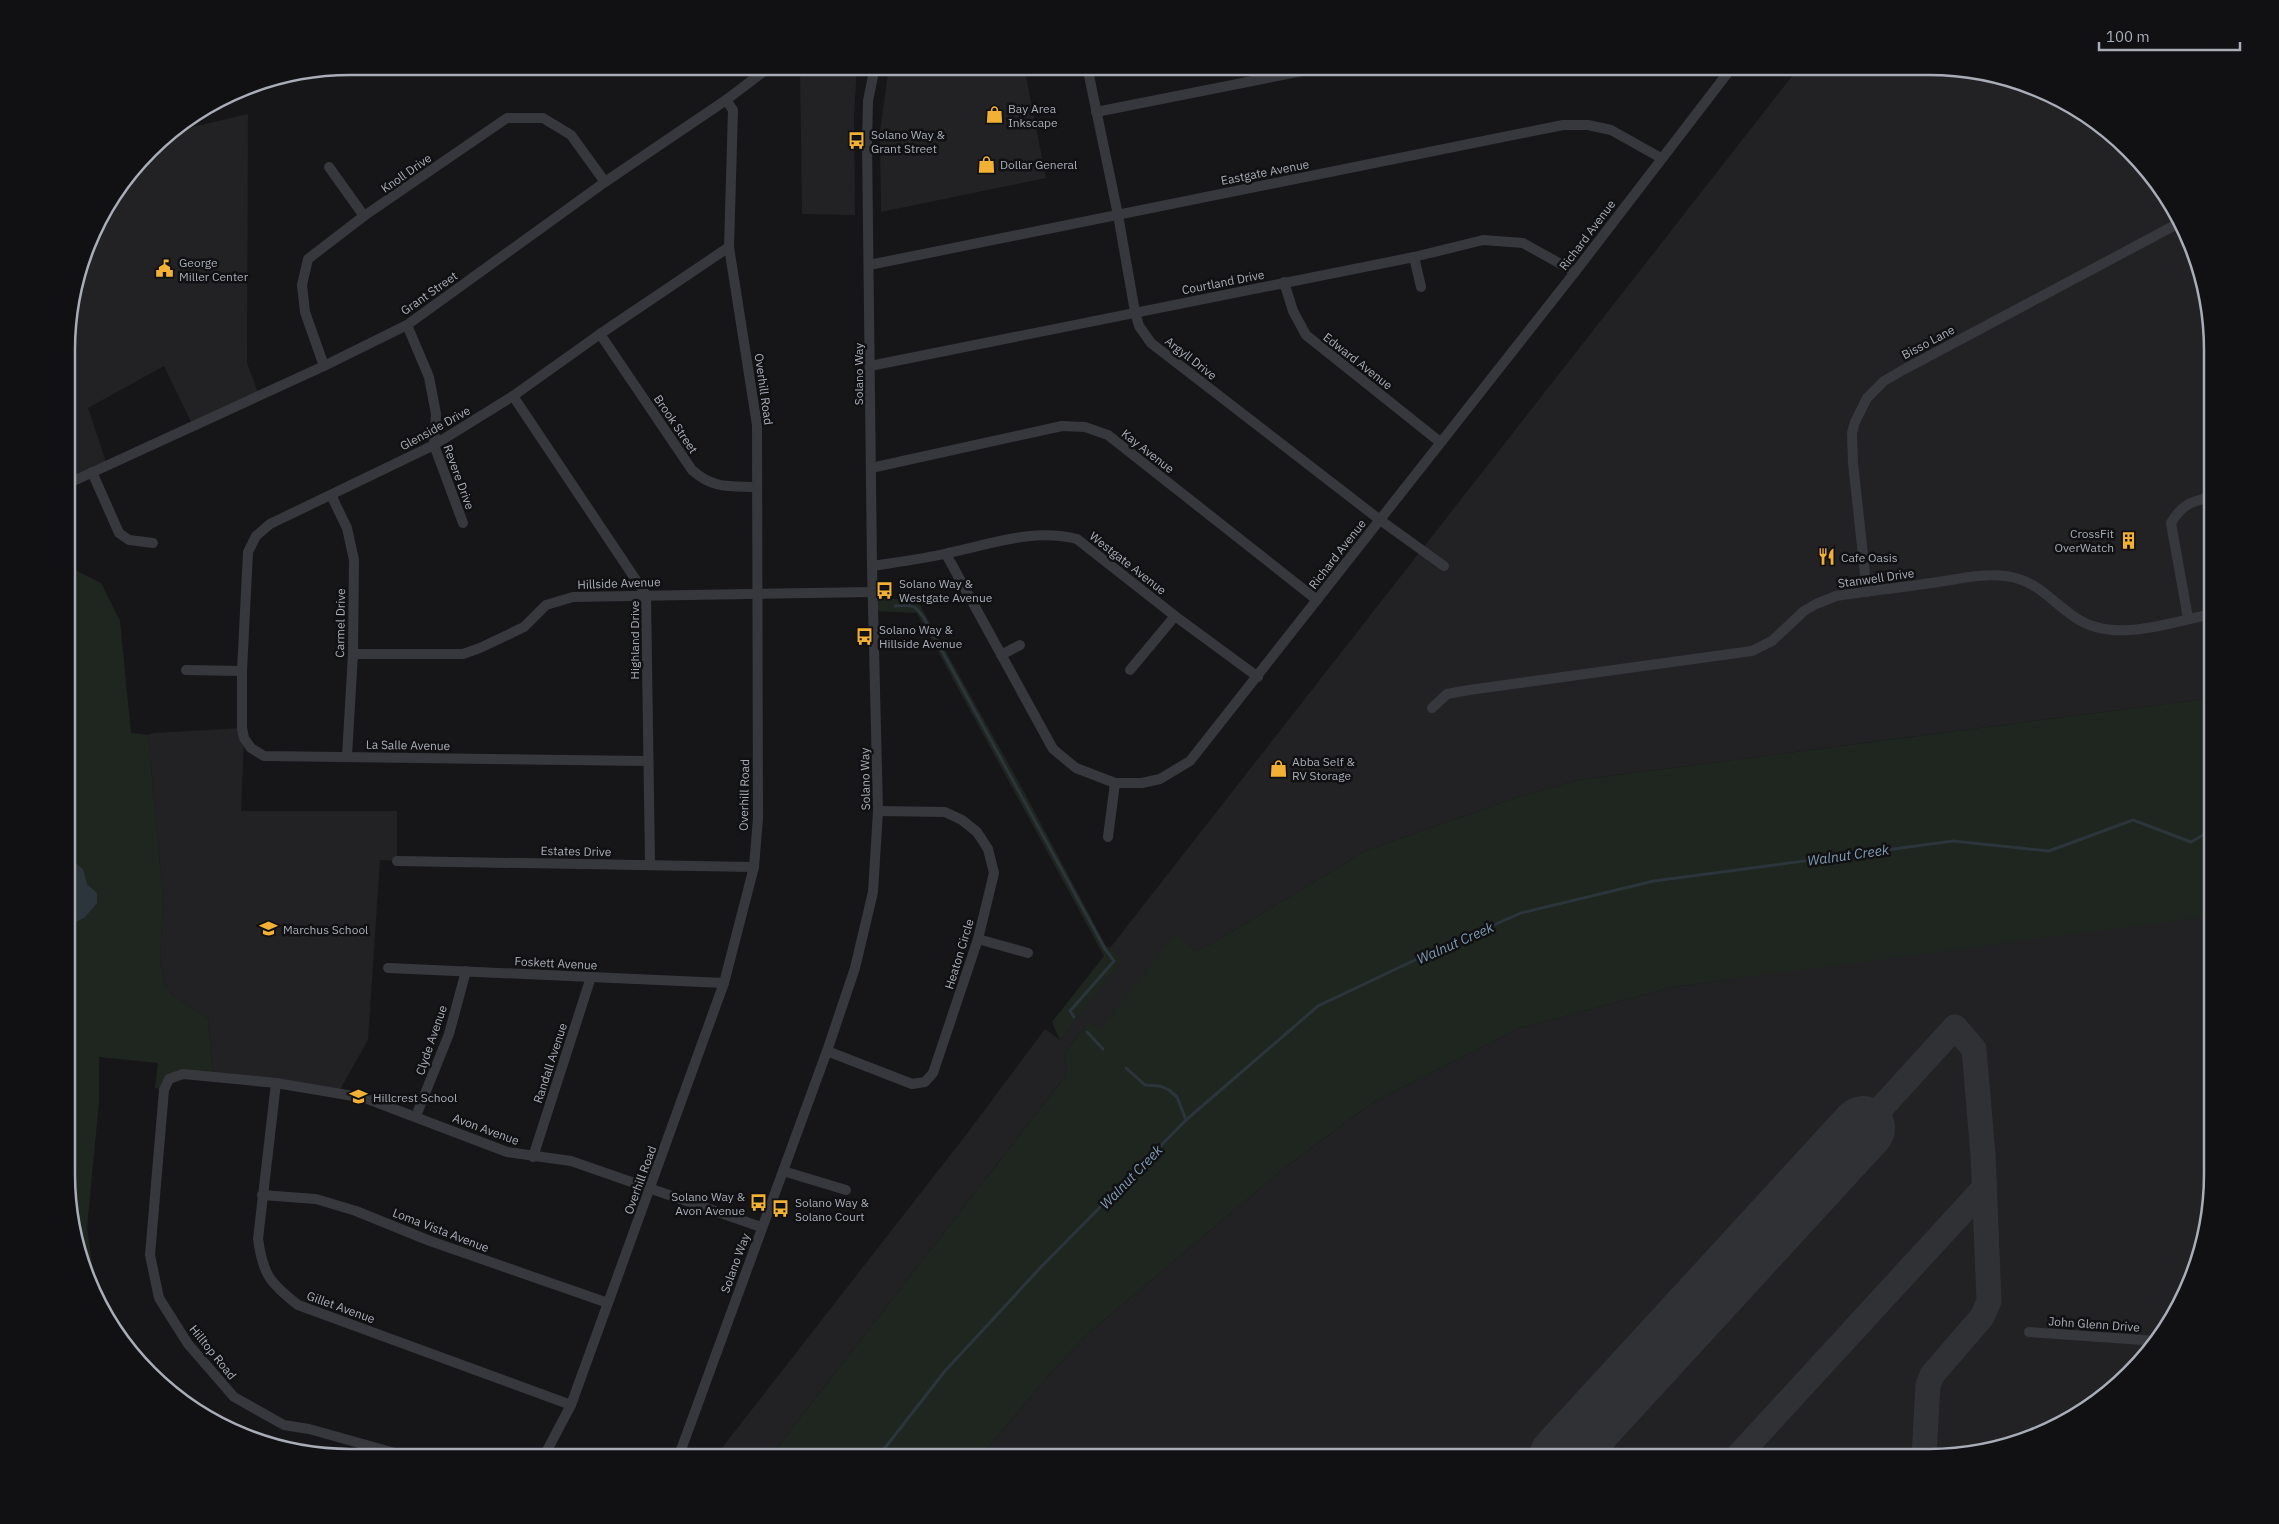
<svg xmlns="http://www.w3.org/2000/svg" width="2279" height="1524" font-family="'IBM Plex Sans',sans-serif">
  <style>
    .built { fill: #222225 }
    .green { fill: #1e261f }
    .water { fill: #2c353c }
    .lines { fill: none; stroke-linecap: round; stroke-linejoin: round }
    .stream { stroke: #2c353c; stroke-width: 3 }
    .taxiway { stroke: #303135; stroke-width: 25 }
    .runway { stroke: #303135; stroke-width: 64 }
    .minor { stroke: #37383d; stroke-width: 10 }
    .labels { text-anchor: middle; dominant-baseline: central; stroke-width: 5; stroke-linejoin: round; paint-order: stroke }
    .poi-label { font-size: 12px; fill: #a8adb8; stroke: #111113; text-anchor: start }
    .street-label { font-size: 12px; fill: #a8adb8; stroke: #111113 }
    .water-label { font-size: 14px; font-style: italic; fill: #7f9bb3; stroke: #111113 }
    .rim { fill: none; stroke: #a8adb8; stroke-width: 2.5 }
  </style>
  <rect width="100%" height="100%" fill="#161618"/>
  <g class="built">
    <polygon points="800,66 857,66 854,116 855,215 802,214"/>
    <polygon points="889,66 1024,66 1046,178 881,212 880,132"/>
    <polygon points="1800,66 1929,66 2020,81 2087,114 2142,163 2175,208 2203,276 2212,332 2212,698 1579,780 1518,797 1365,851 1212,944 1195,951 1176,934 1101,1029 1089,1022 1065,1052 1067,1074 769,1458 714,1458 969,1131 1045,1029 1060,1040 1121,960 1110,948"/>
    <polygon points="248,114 247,363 259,395 193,426 164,366 88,408 107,465 73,482 69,471 69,313 96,224 163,137 171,132"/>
    <polygon points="242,728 244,738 241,811 397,811 397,861 380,860 368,1040 338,1093 213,1077 208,1018 173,996 164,984 160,960 163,898 148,735 154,733"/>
    <polygon points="2212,914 2212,1192 2198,1265 2165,1332 2116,1387 2071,1420 2003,1448 1947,1457 979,1458 1054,1369 1091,1331 1283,1169 1372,1103 1517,1029 1673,987"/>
  </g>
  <g class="green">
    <polygon points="69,567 101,583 120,621 131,733 148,735 163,898 160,960 164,984 173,996 208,1018 213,1077 183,1074 164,1090 155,1088 158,1063 99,1057 99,1102 87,1228 96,1292 69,1211"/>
    <polygon points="873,598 917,600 1022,788 1106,946 1110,948 1122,960 1060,1040 1052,1022 1104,956 917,613 874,611"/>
    <polygon points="2212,698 2212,916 1673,987 1517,1029 1372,1103 1283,1169 1091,1331 1054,1369 979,1458 769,1458 1067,1074 1065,1052 1089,1022 1101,1028 1176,933 1195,951 1212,944 1365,851 1518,797 1579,780"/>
  </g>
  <polygon class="water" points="69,863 75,863 83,869 87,884 97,893 97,903 84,918 69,925"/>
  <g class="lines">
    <g class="stream">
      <path d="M 895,606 C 913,605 914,604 924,618 L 1105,949 L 1114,961 L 1070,1011 L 1074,1017"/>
      <polyline points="1087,1032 1103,1049"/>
      <polyline points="1126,1068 1145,1085 1160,1086 1169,1090 1177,1097 1186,1120"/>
      <polyline points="877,1458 945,1371 1041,1267 1186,1120 1318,1006 1417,959 1521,913 1654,881 1953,841 2049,851 2133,820 2191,842 2212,830"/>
    </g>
    <g class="taxiway">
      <polyline points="1863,1128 1955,1027 1974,1049 1983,1155 1989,1301 1982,1317 1932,1375 1928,1385 1924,1457"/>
      <polyline points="1737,1457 1985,1187"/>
    </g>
    <polyline class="runway" points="1561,1457 1863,1128"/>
    <g class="minor">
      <polyline points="1087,66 1118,215 1135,312 1139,326 1151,343 1380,520 1444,566"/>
      <polyline points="1096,112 1328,66"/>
      <polyline points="329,167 364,216"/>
      <polyline points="1414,257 1421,287"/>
      <polyline points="869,265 1563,125 1588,125 1611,130 1661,158"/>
      <polyline points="1284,282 1293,311 1306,335 1440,442"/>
      <polyline points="407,325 429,377 436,414 434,445 463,523"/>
      <path d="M 600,334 L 692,470 C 713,489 730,486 757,487"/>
      <polyline points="324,366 305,312 302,285 308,259 364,216 507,118 543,118 571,135 605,182"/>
      <polyline points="870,366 1414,257 1483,240 1523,243 1575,272"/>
      <polyline points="513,396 646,595 650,864"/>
      <polyline points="871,468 1062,426 1085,427 1108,435 1317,600"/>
      <polyline points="92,472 119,533 129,540 153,543"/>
      <polyline points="69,483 324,366 407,325 605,182 726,100 771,66"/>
      <polyline points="331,495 347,528 354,560 353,654 347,756"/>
      <polyline points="946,554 1053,749 1076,768 1115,783 1142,783 1160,779 1190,761 1575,272 1733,66"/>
      <path d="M 872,566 C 898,562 923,559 948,553 C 991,544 1034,528 1077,539 L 1175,616 L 1258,677"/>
      <polyline points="1867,592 1853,463 1852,433 1855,422 1867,398 1884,381 1903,370 2181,222"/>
      <path d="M 2188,618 L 2171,523 C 2182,504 2192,501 2212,497"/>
      <polyline points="353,654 463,654 480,648 524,627 546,605 573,597 873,592"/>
      <polyline points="1001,655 1020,645"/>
      <polyline points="186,670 242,671"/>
      <polyline points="1130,670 1175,616"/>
      <path d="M 1432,708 L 1447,694 L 1469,690 L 1752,651 L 1772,641 L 1804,611 L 1816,604 L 1836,596 C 1870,591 1904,587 1938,582 C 1960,579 1984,573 2006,576 C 2039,581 2050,601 2076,618 C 2114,644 2171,622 2212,614"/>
      <polyline points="647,761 264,756 251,748 244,738 242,728 242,671 248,552 256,536 270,524 434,445 513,396 600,334 729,247"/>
      <polyline points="1108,837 1115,783"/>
      <polyline points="397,861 754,867"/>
      <polyline points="978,939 1028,953"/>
      <polyline points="388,968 724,983"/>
      <polyline points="827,1051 912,1084 925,1082 933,1073 978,939 994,873 988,849 977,832 962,820 945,812 878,811"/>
      <path d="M 276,1083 L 258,1239 C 263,1275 270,1283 298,1305 L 571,1405"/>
      <polyline points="416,1116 449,1034 466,971"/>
      <polyline points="533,1157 591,977"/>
      <polyline points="783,1171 846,1190"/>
      <polyline points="262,1195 316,1199 356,1211 430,1241 608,1303"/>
      <polyline points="2029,1332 2157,1341"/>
      <polyline points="413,1458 309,1429 284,1425 234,1397 188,1344 159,1298 150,1255 164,1090 169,1079 183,1074 276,1083 365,1098 507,1152 571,1161 761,1227"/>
      <polyline points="543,1458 571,1405 724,983 754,867 758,818 757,425 729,247 733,110 726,100"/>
      <polyline points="678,1458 827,1051 855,968 873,892 878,811 872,566 867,141 868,101 875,66"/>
    </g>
  </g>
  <defs>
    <symbol id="shop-bare" viewBox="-9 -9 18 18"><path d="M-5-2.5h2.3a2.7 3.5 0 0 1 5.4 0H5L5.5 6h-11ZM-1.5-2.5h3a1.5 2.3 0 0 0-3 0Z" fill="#f2b134" stroke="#111113" stroke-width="2.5" paint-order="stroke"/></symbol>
    <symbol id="bus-bare" viewBox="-9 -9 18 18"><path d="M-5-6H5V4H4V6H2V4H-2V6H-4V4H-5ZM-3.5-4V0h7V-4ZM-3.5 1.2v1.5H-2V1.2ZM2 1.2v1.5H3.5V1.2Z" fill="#f2b134" stroke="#111113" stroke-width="2.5" paint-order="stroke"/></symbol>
    <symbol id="civic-bare" viewBox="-9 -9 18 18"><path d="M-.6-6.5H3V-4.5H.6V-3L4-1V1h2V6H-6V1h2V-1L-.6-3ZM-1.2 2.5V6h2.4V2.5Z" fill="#f2b134" stroke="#111113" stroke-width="2.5" paint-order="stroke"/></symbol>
    <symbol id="building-bare" viewBox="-9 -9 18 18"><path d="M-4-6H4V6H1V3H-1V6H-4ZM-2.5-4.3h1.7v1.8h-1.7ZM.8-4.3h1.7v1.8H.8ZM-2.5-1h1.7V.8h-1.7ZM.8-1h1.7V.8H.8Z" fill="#f2b134" stroke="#111113" stroke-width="2.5" paint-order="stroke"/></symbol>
    <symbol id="restaurant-bare" viewBox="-9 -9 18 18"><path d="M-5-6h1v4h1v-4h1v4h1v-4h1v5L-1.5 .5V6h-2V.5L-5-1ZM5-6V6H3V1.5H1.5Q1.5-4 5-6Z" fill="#f2b134" stroke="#111113" stroke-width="2.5" paint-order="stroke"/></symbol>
    <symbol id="school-bare" viewBox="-9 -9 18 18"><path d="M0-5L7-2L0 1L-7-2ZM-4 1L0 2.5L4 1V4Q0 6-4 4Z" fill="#f2b134" stroke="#111113" stroke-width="2.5" paint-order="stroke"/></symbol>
  </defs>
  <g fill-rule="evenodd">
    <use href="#shop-bare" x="982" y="102" width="25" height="25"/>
    <use href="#bus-bare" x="844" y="128" width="25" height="25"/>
    <use href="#shop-bare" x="974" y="152" width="25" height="25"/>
    <use href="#civic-bare" x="152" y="256" width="25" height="25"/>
    <use href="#building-bare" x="2116" y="528" width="25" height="25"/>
    <use href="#restaurant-bare" x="1814" y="544" width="25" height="25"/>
    <use href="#bus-bare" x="872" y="578" width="25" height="25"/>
    <use href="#bus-bare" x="852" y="624" width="25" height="25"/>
    <use href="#shop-bare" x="1266" y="756" width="25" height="25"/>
    <use href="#school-bare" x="256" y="916" width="25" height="25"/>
    <use href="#school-bare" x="346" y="1084" width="25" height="25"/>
    <use href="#bus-bare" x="746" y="1190" width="25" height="25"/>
    <use href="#bus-bare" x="768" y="1196" width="25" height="25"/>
  </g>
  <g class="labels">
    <g class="poi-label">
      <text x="1008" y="108">Bay Area<tspan x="1008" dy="14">Inkscape</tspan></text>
      <text x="871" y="134">Solano Way &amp;<tspan x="871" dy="14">Grant Street</tspan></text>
      <text x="1000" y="164">Dollar General</text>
      <text x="179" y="262">George<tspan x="179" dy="14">Miller Center</tspan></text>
      <text x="2114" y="533" text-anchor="end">CrossFit<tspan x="2114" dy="14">OverWatch</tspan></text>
      <text x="1841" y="557">Cafe Oasis</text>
      <text x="899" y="583">Solano Way &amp;<tspan x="899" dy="14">Westgate Avenue</tspan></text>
      <text x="879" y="629">Solano Way &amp;<tspan x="879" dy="14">Hillside Avenue</tspan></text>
      <text x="1292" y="761">Abba Self &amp;<tspan x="1292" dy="14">RV Storage</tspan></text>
      <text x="283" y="929">Marchus School</text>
      <text x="373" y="1097">Hillcrest School</text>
      <text x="745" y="1196" text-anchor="end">Solano Way &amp;<tspan x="745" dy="14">Avon Avenue</tspan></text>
      <text x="795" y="1202">Solano Way &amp;<tspan x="795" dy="14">Solano Court</tspan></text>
    </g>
    <g class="street-label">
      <text transform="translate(1265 172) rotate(-11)">Eastgate Avenue</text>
      <text transform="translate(406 173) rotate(-35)">Knoll Drive</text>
      <text transform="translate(1587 235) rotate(-53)">Richard Avenue</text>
      <text transform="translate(1223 282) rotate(-11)">Courtland Drive</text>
      <text transform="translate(429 293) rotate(-35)">Grant Street</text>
      <text transform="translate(1928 342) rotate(-28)">Bisso Lane</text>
      <text transform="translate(1191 358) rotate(38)">Argyll Drive</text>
      <text transform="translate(1358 361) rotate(38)">Edward Avenue</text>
      <text transform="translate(858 374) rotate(-90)">Solano Way</text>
      <text transform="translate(764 389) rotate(82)">Overhill Road</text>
      <text transform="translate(676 424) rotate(56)">Brook Street</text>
      <text transform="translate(435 428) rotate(-29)">Glenside Drive</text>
      <text transform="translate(1148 451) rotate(38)">Kay Avenue</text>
      <text transform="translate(459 477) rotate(70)">Revere Drive</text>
      <text transform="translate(1337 554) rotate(-52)">Richard Avenue</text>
      <text transform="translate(1128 563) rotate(38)">Westgate Avenue</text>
      <text transform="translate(1876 578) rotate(-8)">Stanwell Drive</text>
      <text transform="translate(619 583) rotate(-2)">Hillside Avenue</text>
      <text transform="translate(340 623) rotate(-89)">Carmel Drive</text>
      <text transform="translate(634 640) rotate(-90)">Highland Drive</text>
      <text transform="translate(408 745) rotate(1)">La Salle Avenue</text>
      <text transform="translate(865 779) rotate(-91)">Solano Way</text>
      <text transform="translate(744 795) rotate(-89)">Overhill Road</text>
      <text transform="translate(576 851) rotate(1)">Estates Drive</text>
      <text transform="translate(959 954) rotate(-73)">Heaton Circle</text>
      <text transform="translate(556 963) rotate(3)">Foskett Avenue</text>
      <text transform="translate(431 1040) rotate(-71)">Clyde Avenue</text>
      <text transform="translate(550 1063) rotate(-72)">Randall Avenue</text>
      <text transform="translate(486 1129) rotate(20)">Avon Avenue</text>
      <text transform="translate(640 1180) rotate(-70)">Overhill Road</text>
      <text transform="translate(441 1230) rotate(21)">Loma Vista Avenue</text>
      <text transform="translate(735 1263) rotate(-70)">Solano Way</text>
      <text transform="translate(341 1307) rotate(20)">Gillet Avenue</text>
      <text transform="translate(2094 1324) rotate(4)">John Glenn Drive</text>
      <text transform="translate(213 1352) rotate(51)">Hilltop Road</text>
    </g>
    <g class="water-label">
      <text transform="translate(1848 855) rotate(-8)">Walnut Creek</text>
      <text transform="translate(1455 943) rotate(-24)">Walnut Creek</text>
      <text transform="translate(1131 1177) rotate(-46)">Walnut Creek</text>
    </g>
  </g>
  <path d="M0 0H2279V1524H0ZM350 75H1929A275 275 0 0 1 2204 350V1174A275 275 0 0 1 1929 1449H350A275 275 0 0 1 75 1174V350A275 275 0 0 1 350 75Z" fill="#111113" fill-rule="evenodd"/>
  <path class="rim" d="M350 75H1929A275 275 0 0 1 2204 350V1174A275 275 0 0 1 1929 1449H350A275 275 0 0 1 75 1174V350A275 275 0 0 1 350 75Z"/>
  <path d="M2099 42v8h141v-8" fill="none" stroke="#a8adb8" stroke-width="2.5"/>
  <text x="2106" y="42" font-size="15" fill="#a8adb8" stroke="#111113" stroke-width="4" paint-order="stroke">100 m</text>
</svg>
